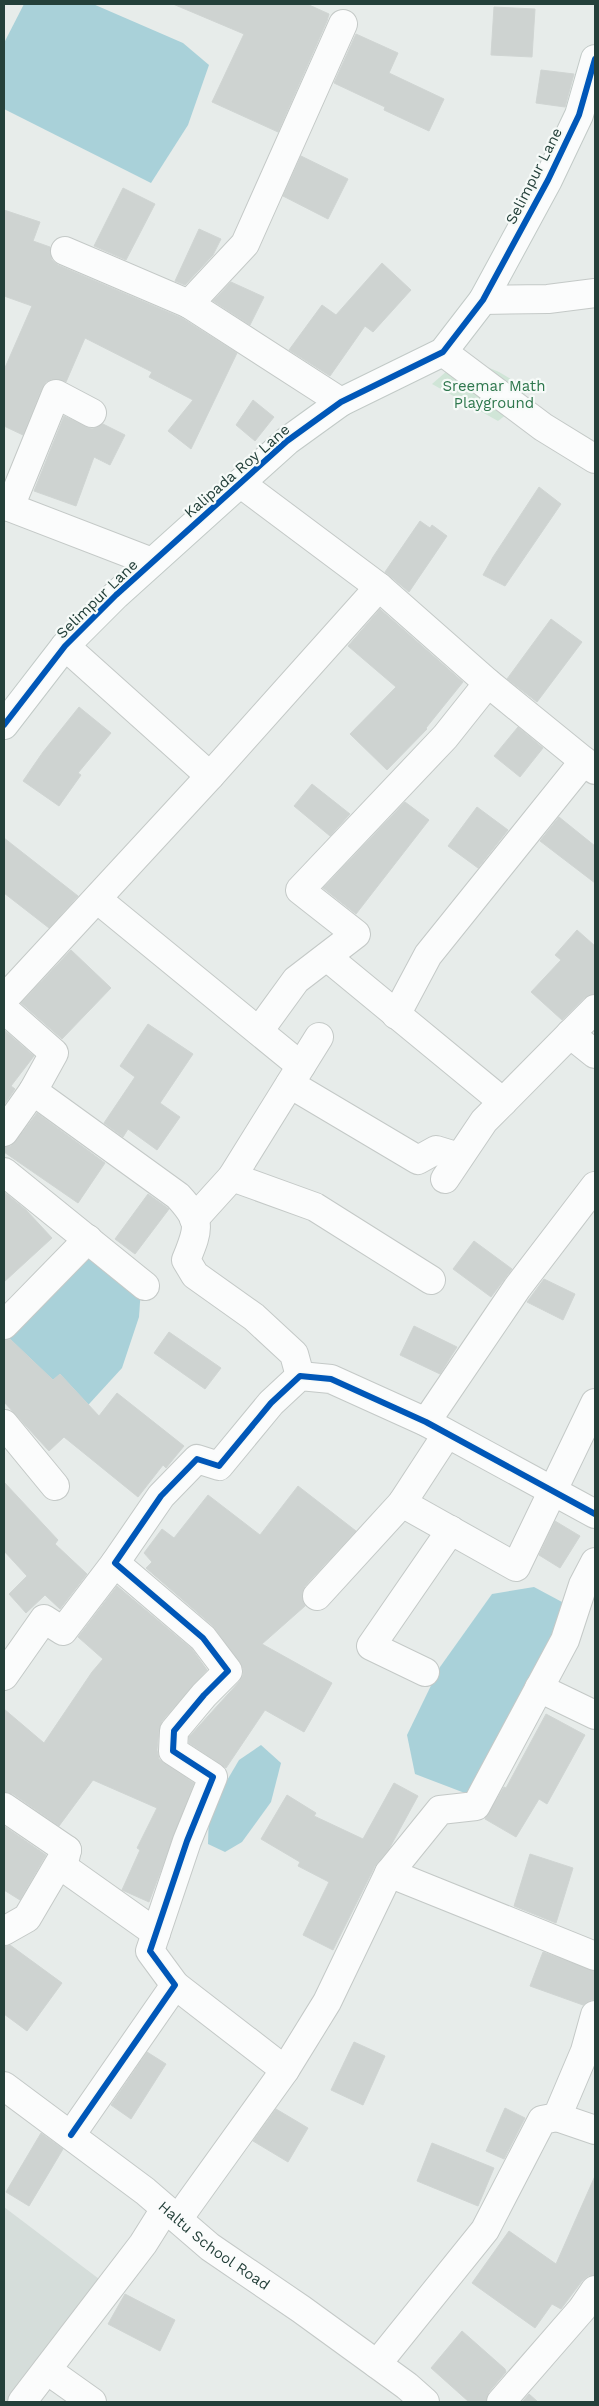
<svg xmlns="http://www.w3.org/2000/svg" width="599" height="2406" font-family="'Work Sans',sans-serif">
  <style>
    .built { fill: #d5ddda }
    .green { fill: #d0e5d7 }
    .water { fill: #a9d1d9 }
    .building { fill: #ced3d1; stroke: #d0d5d3 }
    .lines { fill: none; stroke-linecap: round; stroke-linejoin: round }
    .street-casing { stroke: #c4c9c7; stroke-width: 30 }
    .secondary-casing { stroke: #c2cac7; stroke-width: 30 }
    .street { stroke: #fbfcfc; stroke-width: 28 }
    .secondary { stroke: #fbfcfc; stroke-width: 28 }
    .cycleway-casing { stroke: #f6faf8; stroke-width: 9 }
    .cycleway { stroke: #0057b8; stroke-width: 6 }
    .labels { text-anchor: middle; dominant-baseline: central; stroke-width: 4.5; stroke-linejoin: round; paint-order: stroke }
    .street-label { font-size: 15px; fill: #24403a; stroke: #f6faf8 }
    .park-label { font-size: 15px; fill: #2e774d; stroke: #f6faf8 }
  </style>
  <rect width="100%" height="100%" fill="#e7ecea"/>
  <polygon class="built" points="4,2207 103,2282 14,2402 4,2402"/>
  <polygon class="green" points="463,357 499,372 528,389 515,408 498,421 432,384"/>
  <g class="water">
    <polygon points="24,4 93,4 183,43 209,65 188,125 151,183 4,109 4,43"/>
    <polygon points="95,1253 141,1288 139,1317 122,1368 79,1415 8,1337"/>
    <polygon points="534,1587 562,1602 561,1623 470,1795 415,1774 407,1735 440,1667 492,1594"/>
    <polygon points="261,1745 281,1763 271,1802 242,1842 225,1852 208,1844 209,1811 239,1760"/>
  </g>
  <g class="building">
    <polygon points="307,4 329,14 327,21 278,132 212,102 244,34 173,4"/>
    <polygon points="494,7 535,9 532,57 491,55"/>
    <polygon points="356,34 398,53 389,73 444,99 429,131 384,110 385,107 334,83"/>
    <polygon points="541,70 574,74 565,107 536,103"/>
    <polygon points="301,156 348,179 328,219 283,196"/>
    <polygon points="123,188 155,204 126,260 94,246"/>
    <polygon points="4,210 40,222 33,241 50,247 52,260 58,265 182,318 237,353 191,449 168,431 193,400 149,377 152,372 85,338 66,382 54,379 46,382 42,388 23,435 4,426 4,370 32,306 4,296"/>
    <polygon points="199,229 221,239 213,255 185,285 175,281"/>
    <polygon points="382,263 411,290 373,332 365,326 330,376 289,350 322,305 336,315"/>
    <polygon points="231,282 264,297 250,325 213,301"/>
    <polygon points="253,400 274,417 255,441 236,425"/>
    <polygon points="64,416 92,429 103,424 125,435 110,465 94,457 76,506 34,491"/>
    <polygon points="539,487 561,504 505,586 483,575 493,557"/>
    <polygon points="420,521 430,528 432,525 447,536 409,592 385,572"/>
    <polygon points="380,609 463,682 426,728 427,729 387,770 350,734 396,687 348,646"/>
    <polygon points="551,619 582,642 537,702 507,679"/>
    <polygon points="79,707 111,733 78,773 81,775 59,806 23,781 43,752"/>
    <polygon points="518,727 543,748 520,777 494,756"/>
    <polygon points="312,784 350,814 330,836 294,806"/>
    <polygon points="405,802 429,820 356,914 323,888"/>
    <polygon points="477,807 508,830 478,868 448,846"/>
    <polygon points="559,817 595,846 595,883 540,841"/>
    <polygon points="4,838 78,896 49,928 4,893"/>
    <polygon points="577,930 595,946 595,994 584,998 562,1020 531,992 561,960 555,955"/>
    <polygon points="71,950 111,988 62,1039 21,1003"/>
    <polygon points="148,1024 193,1054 160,1103 180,1117 157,1150 128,1129 123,1137 104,1123 135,1077 120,1066"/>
    <polygon points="4,1030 34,1056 11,1086 15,1089 4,1105"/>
    <polygon points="37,1113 105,1163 78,1203 4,1152 4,1147 11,1146 16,1141"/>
    <polygon points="4,1192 26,1210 52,1238 4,1282"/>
    <polygon points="148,1194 169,1209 135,1254 115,1239"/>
    <polygon points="474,1241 512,1269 491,1297 453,1269"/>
    <polygon points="544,1279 575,1294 563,1320 527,1302"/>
    <polygon points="414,1326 457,1347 440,1374 400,1355"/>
    <polygon points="169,1332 221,1368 205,1389 154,1353"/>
    <polygon points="10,1339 53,1380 60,1374 99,1416 117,1393 184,1446 166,1468 163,1465 138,1497 64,1437 49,1451 4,1402 4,1340"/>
    <polygon points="4,1482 58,1540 55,1544 87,1574 60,1609 45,1595 26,1613 9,1594 27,1576 4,1551"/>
    <polygon points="298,1486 356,1531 305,1586 302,1593 305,1606 262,1644 332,1683 304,1732 265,1710 226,1768 189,1743 189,1737 239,1682 243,1675 243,1668 213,1626 146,1568 152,1562 144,1553 162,1529 174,1538 208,1495 260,1535"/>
    <polygon points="555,1521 580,1536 560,1568 539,1555"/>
    <polygon points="117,1586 192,1649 207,1670 162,1721 159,1730 157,1750 159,1759 194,1783 149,1902 122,1890 140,1850 137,1848 157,1808 93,1780 59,1826 13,1794 4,1792 4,1709 44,1743 92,1672 103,1659 78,1637"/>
    <polygon points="546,1714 585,1735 547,1804 539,1799 516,1837 485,1819 504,1787 506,1788"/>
    <polygon points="394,1783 418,1796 389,1849 375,1866 333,1950 303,1935 329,1882 298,1866 300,1862 261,1839 287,1795 316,1813 314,1816 363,1839"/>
    <polygon points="4,1826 46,1855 20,1900 4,1890"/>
    <polygon points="530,1854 573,1868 556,1923 514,1906"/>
    <polygon points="10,1945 62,1983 27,2031 4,2014 4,1947"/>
    <polygon points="543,1952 595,1971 595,2000 591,2000 583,2005 530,1986"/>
    <polygon points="354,2042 385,2056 363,2105 331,2090"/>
    <polygon points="147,2052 166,2064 131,2119 111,2105"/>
    <polygon points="505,2108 525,2118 504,2159 486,2151"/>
    <polygon points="276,2109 308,2128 288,2162 253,2141"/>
    <polygon points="41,2133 63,2149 29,2206 6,2192"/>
    <polygon points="432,2143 494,2168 478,2206 417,2181"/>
    <polygon points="595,2176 595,2275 588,2276 582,2281 561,2309 552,2304 535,2328 472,2283 509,2231 556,2264"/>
    <polygon points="125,2294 175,2320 160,2351 108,2324"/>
    <polygon points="462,2331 505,2369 506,2372 489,2392 486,2402 469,2402 431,2368"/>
    <polygon points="529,2394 538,2402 522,2402"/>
  </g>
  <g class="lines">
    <defs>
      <g id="street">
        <polyline points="65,251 189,304 341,402"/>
        <polyline points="483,300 548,299 595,293"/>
        <polyline points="189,304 245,244 343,24"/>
        <polyline points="443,352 543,427 595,459"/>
        <polyline points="240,483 379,587 488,683 595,770"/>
        <polyline points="4,505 152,562"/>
        <polyline points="10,507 56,394 92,413"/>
        <polyline points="65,646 210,776"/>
        <polyline points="97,899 301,1066"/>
        <polyline points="327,957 503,1102"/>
        <polyline points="4,999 210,776 379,587"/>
        <path d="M 4,1009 L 54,1053 L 33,1091 L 178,1196 C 202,1222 199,1228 186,1260 L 195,1275 L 254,1317 L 294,1354 L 300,1376"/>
        <polyline points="396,1015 428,955 584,761"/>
        <polyline points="259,1031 296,980 356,934 300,890 445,737 488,683"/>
        <polyline points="570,1034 595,1054"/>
        <polyline points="290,1084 418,1160 436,1150 459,1157"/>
        <polyline points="4,1132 33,1091"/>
        <polyline points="4,1172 145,1286"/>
        <polyline points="232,1177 315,1207 431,1280"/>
        <polyline points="445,1179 484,1121 595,1009"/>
        <polyline points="194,1219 232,1177 319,1037"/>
        <polyline points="4,1325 88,1239"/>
        <polyline points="426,1422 517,1288 595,1186"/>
        <polyline points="4,1424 55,1486"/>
        <polyline points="402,1503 516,1567 595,1403"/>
        <polyline points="317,1596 402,1503 447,1434"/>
        <polyline points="425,1672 371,1646 451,1530"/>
        <polyline points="4,1676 44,1619 63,1631 115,1563"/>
        <polyline points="539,1688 595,1715"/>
        <polyline points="4,1807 67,1850 63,1867 156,1933"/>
        <polyline points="389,1873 595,1956"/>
        <polyline points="4,1931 27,1918 67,1850"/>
        <polyline points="175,1985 285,2070"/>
        <path id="s1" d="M 4,2086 L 145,2191 L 210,2247 L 301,2309 L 407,2386 L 425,2402"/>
        <polyline points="557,2117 595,2130"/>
        <polyline points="71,2135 175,1985 150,1951 187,1841 213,1777 173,1751 174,1731 204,1695 228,1671 203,1638 115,1563 161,1496 197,1459 219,1466 271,1403 300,1376 331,1379 426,1422 595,1514"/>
        <polyline points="178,2219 285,2070 327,2002 389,1873 440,1810 476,1806 565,1640 583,1585 595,1562"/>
        <polyline points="377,2364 485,2230 542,2120 557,2117 585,2051 595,2015"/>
        <polyline points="47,2370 92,2402"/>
        <polyline points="22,2402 143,2244 165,2209"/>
        <polyline points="501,2402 582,2309 595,2290"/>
      </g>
      <polyline id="secondary" points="4,725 65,646 116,595 287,441 341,402 443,352 483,300 548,180 579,115 595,59"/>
    </defs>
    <use href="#street" class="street-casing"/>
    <use href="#secondary" class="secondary-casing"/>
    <use href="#street" class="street"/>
    <use href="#secondary" class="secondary"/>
    <defs>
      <g id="cycleway">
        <polyline points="4,725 65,646 116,595 287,441 341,402 443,352 483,300 548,180 579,115 595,59"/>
        <polyline points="71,2135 175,1985 150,1951 187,1841 213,1777 173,1751 174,1731 204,1695 228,1671 203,1638 115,1563 161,1496 197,1459 219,1466 271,1403 300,1376 331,1379 426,1422 595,1514"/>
      </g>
    </defs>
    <use href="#cycleway" class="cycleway-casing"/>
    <use href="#cycleway" class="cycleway"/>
  </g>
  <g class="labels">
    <g class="street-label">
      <text transform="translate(534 176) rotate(-63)">Selimpur Lane</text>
      <text transform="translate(237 471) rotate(-41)">Kalipada Roy Lane</text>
      <text transform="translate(97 599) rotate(-44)">Selimpur Lane</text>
      <text stroke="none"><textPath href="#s1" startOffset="264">Haltu School Road</textPath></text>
    </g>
    <g class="park-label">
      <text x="494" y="386">Sreemar Math<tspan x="494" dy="17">Playground</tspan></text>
    </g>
  </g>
  <rect width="599" height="2406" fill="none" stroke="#24403a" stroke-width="10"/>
</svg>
